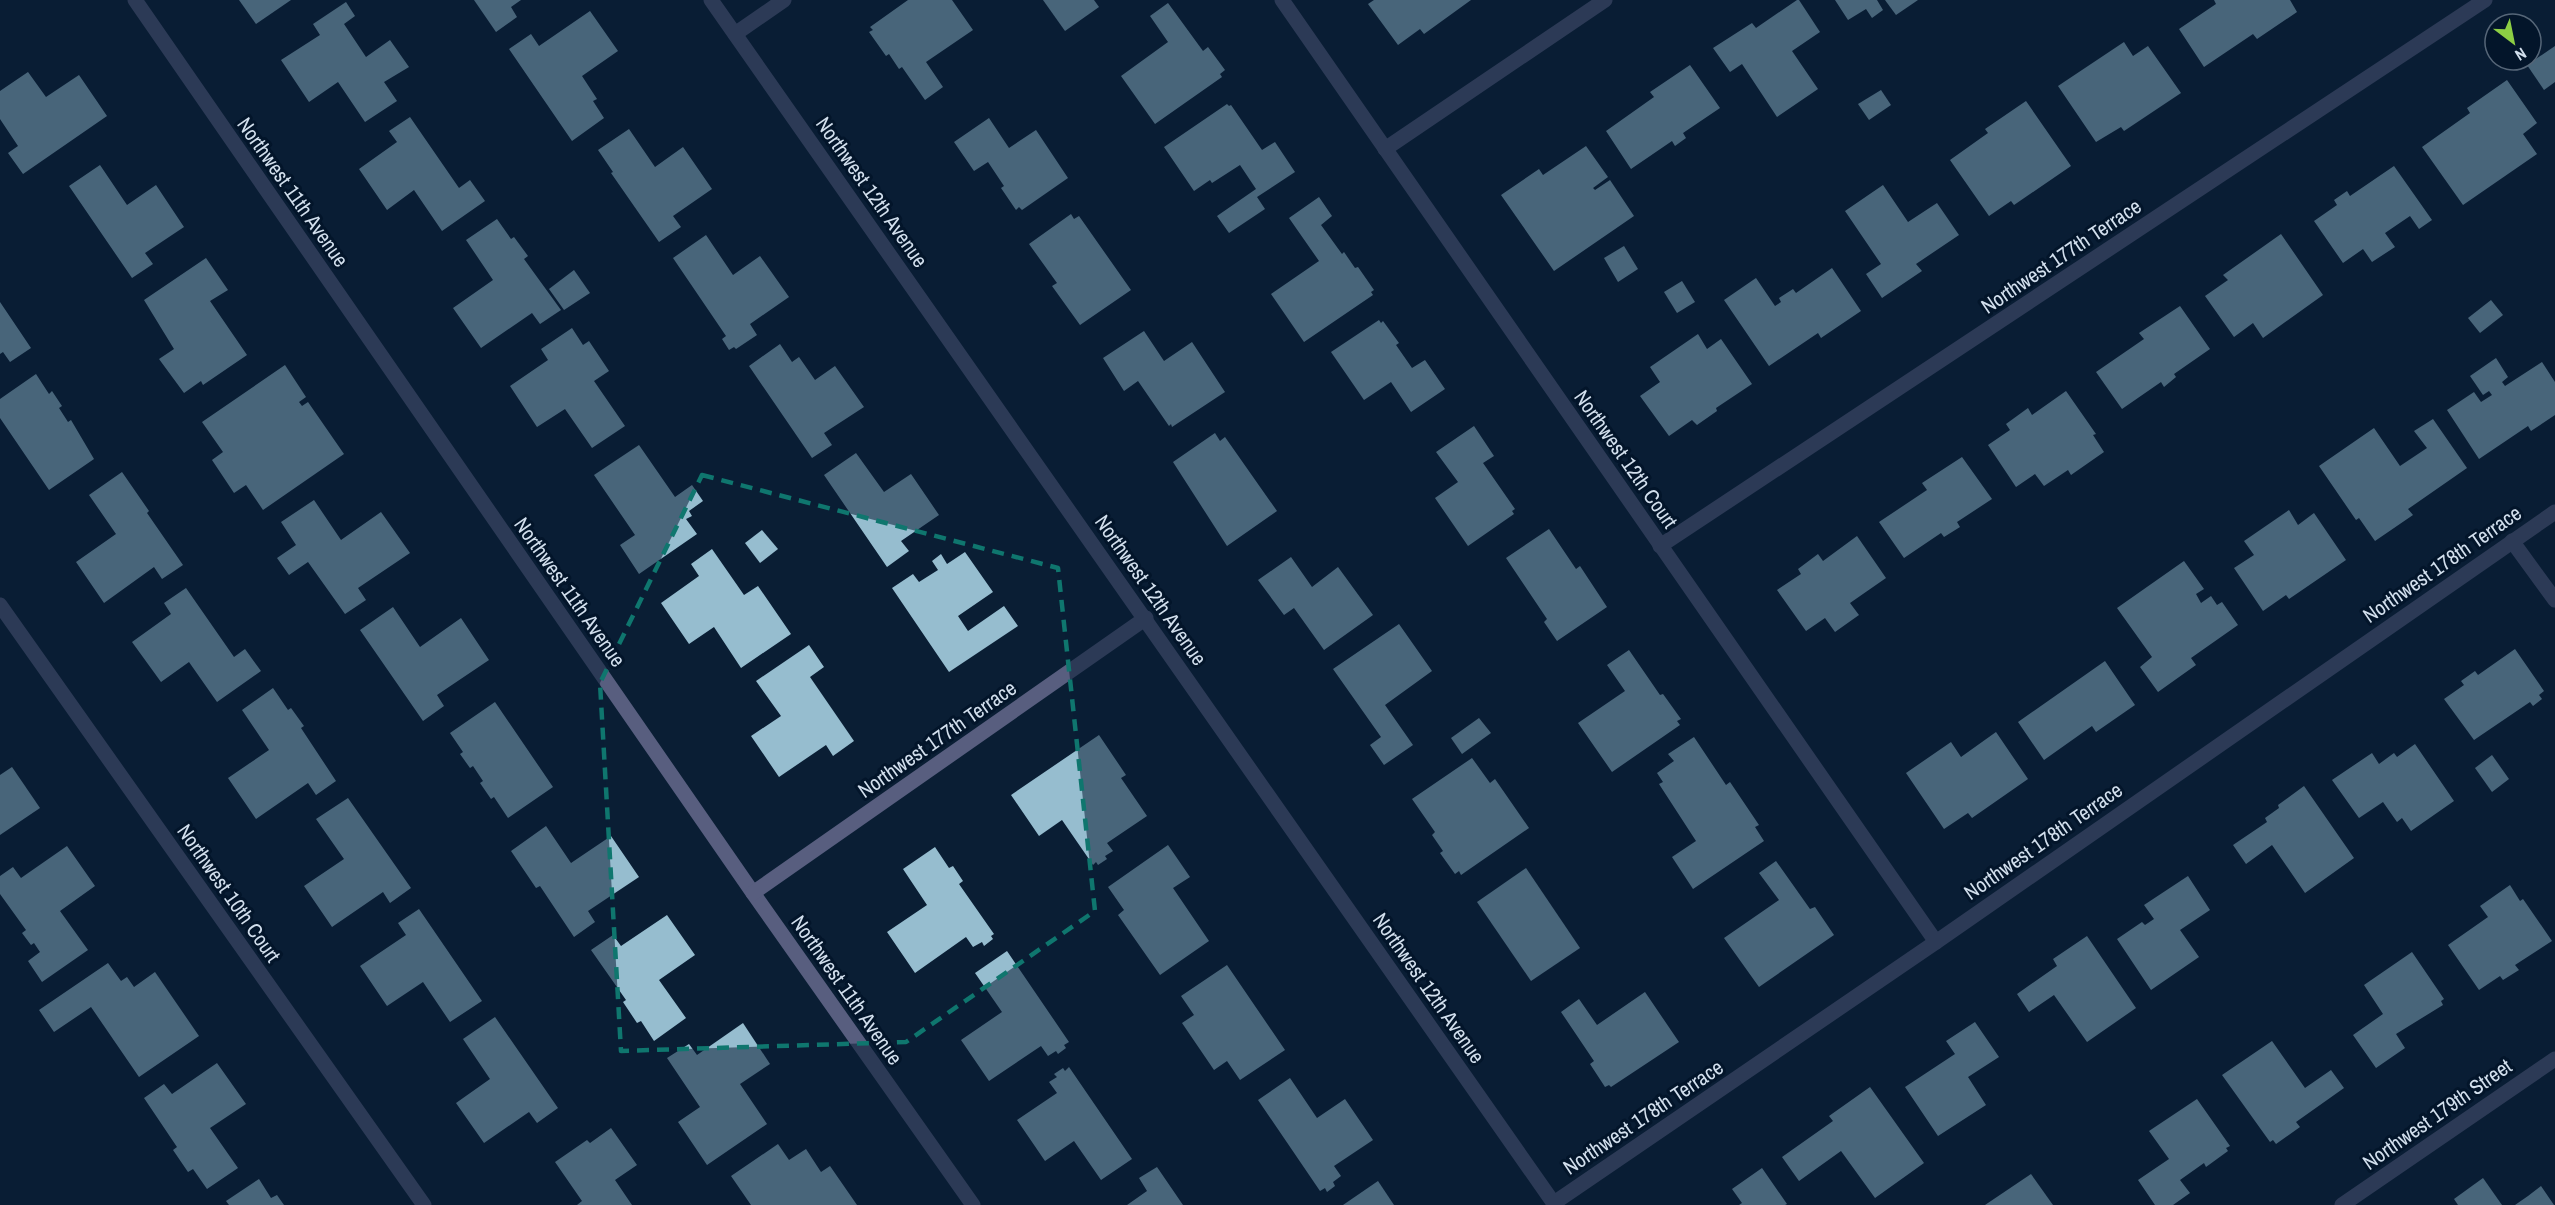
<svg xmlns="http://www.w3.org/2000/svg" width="2555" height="1205" font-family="'Archivo Narrow',sans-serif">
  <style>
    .building { fill: #96bdcf }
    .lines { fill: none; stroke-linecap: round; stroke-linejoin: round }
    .minor { stroke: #585e7f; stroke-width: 15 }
    .tertiary { stroke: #585e7f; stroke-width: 15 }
    .marked { fill: none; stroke: #0f766e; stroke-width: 4.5; stroke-dasharray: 12 8; stroke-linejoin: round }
    .labels { text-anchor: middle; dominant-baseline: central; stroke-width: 6; stroke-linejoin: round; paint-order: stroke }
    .street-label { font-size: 21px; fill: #d2dfed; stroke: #03152a }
  </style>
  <rect width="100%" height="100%" fill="#0a1e34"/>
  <g class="building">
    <polygon points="239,0 291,0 256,24"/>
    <polygon points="474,0 521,0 511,7 517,17 496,32"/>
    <polygon points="908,0 952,0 973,30 926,62 943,87 925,100 902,67 899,69 889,54 886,56 869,32 873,30 870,27"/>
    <polygon points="1043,0 1094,0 1099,7 1065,31"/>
    <polygon points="1374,0 1471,0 1424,34 1420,29 1398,45 1368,4"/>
    <polygon points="1797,0 1799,0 1820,32 1792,51 1818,89 1777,117 1742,64 1730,72 1713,48 1752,23 1756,28"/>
    <polygon points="1835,0 1877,0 1883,10 1872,18 1866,9 1848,20"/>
    <polygon points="1885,0 1918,0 1896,15"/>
    <polygon points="2214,0 2290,0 2297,12 2257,39 2253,34 2204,67 2179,29 2216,4"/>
    <polygon points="346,2 355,16 344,24 366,57 390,40 409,67 384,82 397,101 365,122 338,82 309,102 281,60 320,35 313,24"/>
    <polygon points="1168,3 1203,51 1208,47 1225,70 1220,74 1222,77 1155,124 1121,76 1168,42 1150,16"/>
    <polygon points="590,11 618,51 582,76 597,99 593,101 604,118 572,141 509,49 531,34 539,46"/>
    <polygon points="2124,42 2133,56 2148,46 2181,93 2124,131 2121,127 2096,142 2058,86"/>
    <polygon points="2555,46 2555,82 2544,90 2527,65"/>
    <polygon points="1690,65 1720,108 1683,133 1686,138 1675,146 1672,141 1631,169 1606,131 1654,97 1650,92"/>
    <polygon points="28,72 46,97 79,75 107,116 23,174 8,153 18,146 0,119 0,91"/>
    <polygon points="2507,80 2537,123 2523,134 2537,154 2463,205 2422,147 2470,113 2467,108"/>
    <polygon points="1881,90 1891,105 1869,120 1858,104"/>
    <polygon points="2026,101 2071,166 2014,205 2011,201 1989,216 1950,160 1988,133 1985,129"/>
    <polygon points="1227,104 1229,106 1231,105 1262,150 1275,142 1295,172 1257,197 1265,209 1229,233 1217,216 1256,189 1240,165 1212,183 1210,180 1194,191 1164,147"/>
    <polygon points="410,117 459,188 470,180 485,201 442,231 414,190 387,210 359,169 397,142 389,131"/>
    <polygon points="989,118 1009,148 1036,130 1068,178 1022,210 1019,207 1016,210 1001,188 1004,186 988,162 974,171 954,142"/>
    <polygon points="629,129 655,167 683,147 712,189 673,216 681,227 659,242 611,173 613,172 598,150"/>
    <polygon points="1586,146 1608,177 1593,188 1595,190 1610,180 1634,216 1554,271 1501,195 1539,169 1543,175"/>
    <polygon points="100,165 127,205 156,185 184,227 145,253 153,264 132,278 69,186"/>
    <polygon points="2394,166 2432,220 2419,229 2410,216 2385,233 2395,247 2372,262 2363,249 2343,263 2314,221 2337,205 2334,200 2347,191 2350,196"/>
    <polygon points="1883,185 1908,222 1937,203 1959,235 1916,264 1922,271 1882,298 1866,274 1881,264 1845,211"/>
    <polygon points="1319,197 1332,216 1321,225 1342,254 1344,252 1355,268 1358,267 1374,290 1371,292 1373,295 1304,342 1271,294 1319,261 1289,218"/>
    <polygon points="1071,214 1074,219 1079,216 1131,290 1080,325 1052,286 1057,283 1029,244"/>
    <polygon points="497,219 511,239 514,237 528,256 524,259 561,310 540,324 532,313 481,348 453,308 493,280 466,240"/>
    <polygon points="2281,234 2323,295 2263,338 2253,323 2234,337 2205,296 2228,280 2223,275"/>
    <polygon points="706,235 733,275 760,256 789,297 750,324 757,335 736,349 734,347 729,350 722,339 726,336 673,258"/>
    <polygon points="1624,246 1638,269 1618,282 1604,258"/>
    <polygon points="206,258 228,290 210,301 247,355 203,385 201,381 184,393 159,359 174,349 144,300"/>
    <polygon points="1832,268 1861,311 1821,338 1818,333 1769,366 1724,300 1756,278 1775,306 1781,302 1779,298 1793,289 1796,293"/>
    <polygon points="574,270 590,293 564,310 549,289"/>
    <polygon points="1682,281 1695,302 1677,313 1664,292"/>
    <polygon points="2491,300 2503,315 2480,333 2468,318"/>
    <polygon points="0,302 31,348 10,362 3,352 0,354"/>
    <polygon points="2180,306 2210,349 2174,374 2176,377 2164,387 2161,382 2122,409 2096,372 2144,339 2139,333"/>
    <polygon points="1379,320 1381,323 1383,321 1399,343 1396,345 1412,368 1425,360 1445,389 1411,412 1391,382 1364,400 1331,352"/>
    <polygon points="572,328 583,345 589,341 609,371 594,381 625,426 592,448 565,409 537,427 510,386 548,360 541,349"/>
    <polygon points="1144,331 1164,361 1192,342 1225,392 1172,427 1171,424 1169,426 1138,381 1124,391 1103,358"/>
    <polygon points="1698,334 1707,349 1721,339 1752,384 1716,408 1717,411 1697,425 1692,420 1669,436 1640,396 1660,382 1650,367"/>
    <polygon points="780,344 792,362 799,357 815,380 835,366 864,407 824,433 832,445 812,458 749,366"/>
    <polygon points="2496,358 2508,377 2502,382 2505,386 2542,362 2555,382 2555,415 2531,431 2528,426 2479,459 2447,410 2474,392 2481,402 2492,395 2489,391 2483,395 2470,376"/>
    <polygon points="285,365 306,397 299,402 302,406 308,402 344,454 263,510 246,485 234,493 212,460 223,452 202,422"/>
    <polygon points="36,374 49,394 52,391 62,406 59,408 68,422 71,420 94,459 49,490 0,418 0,399"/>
    <polygon points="2066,391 2096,434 2093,435 2104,452 2071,475 2068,470 2044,486 2035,474 2016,487 1988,445 2010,430 2006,424 2028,408 2032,415"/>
    <polygon points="2433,419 2467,468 2408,509 2413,515 2375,541 2359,518 2356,520 2319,466 2374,428 2400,466 2427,448 2414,431"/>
    <polygon points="1474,426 1494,456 1483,463 1515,509 1512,511 1514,514 1468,546 1435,498 1458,482 1436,452"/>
    <polygon points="1215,433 1220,441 1225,437 1277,511 1227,546 1173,462"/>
    <polygon points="639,445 675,497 692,485 703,501 689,511 692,516 686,519 697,534 639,574 620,545 635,535 594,475"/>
    <polygon points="856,453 884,492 911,474 939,515 901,541 909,551 887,567 824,475"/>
    <polygon points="1962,457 1992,499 1957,522 1960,527 1944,537 1941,533 1904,558 1879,522 1927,490 1922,483"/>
    <polygon points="122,472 149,511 147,513 183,565 162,579 154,567 104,603 76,562 116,534 89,495"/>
    <polygon points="314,500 341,540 381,512 410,553 358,588 366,600 345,614 308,562 289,575 277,558 296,545 281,522"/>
    <polygon points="2289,510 2298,525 2314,513 2346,560 2289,599 2286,595 2263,611 2234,568 2254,555 2244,541"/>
    <polygon points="1549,529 1576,569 1580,566 1607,607 1557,641 1544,622 1547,619 1506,558"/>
    <polygon points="762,530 778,549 760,563 745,543"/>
    <polygon points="1857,536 1886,578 1850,603 1859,615 1835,632 1825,618 1806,631 1777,590 1801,574 1798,569 1818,554 1823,561"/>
    <polygon points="712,549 744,595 758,586 791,634 741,668 714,627 689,644 661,603 699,576 691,564"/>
    <polygon points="965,552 993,592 958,616 968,631 1004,606 1018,626 949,672 892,588 913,574 919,582 938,570 932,561 941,554 947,564"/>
    <polygon points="1291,557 1312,587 1338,567 1373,615 1324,650 1294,608 1284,615 1258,580"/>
    <polygon points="2184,561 2204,589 2196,594 2201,603 2211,596 2217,605 2222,602 2238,625 2191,658 2196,665 2158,692 2140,667 2152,657 2117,608"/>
    <polygon points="186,588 234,657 245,649 261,671 217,702 189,662 161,682 132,642 171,614 164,603"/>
    <polygon points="393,607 420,647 461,618 489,660 437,695 444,706 423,721 360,630"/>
    <polygon points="1399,624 1432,671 1385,705 1413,745 1384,765 1370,745 1381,737 1333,669"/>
    <polygon points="809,645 824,667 810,677 854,741 833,756 826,745 779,777 751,736 781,716 756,681"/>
    <polygon points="2515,649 2544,691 2539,695 2542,699 2533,706 2530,702 2474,740 2444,699 2464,685 2461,681 2475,671 2478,675"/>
    <polygon points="1629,650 1660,695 1663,694 1681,719 1677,721 1680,725 1612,772 1578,723 1625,691 1607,665"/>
    <polygon points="2105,661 2135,705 2096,732 2092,726 2044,760 2018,722"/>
    <polygon points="273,688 288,710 291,708 304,726 301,728 336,781 316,795 308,783 256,819 228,778 269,750 242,710"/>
    <polygon points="495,702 553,787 508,818 494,797 491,799 480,783 483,781 473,766 470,768 460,754 463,752 450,733"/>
    <polygon points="1479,718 1491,733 1462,754 1451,738"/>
    <polygon points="1996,732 2028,779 1972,818 1968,813 1944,829 1906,773 1951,742 1961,757"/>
    <polygon points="1099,735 1126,775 1121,778 1147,816 1107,843 1113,851 1105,856 1107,859 1098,865 1096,862 1093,865 1062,820 1039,836 1011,795"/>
    <polygon points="1694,737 1726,785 1730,782 1759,825 1755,827 1764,841 1693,889 1672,857 1696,841 1659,784 1663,782 1657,773 1674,761 1668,754"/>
    <polygon points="2415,744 2454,801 2411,831 2402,818 2397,822 2383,802 2359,818 2332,780 2372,753 2379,764 2394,753 2397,757"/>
    <polygon points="2492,755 2509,779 2492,792 2475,768"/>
    <polygon points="1472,758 1490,783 1495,779 1529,828 1461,875 1459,871 1455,874 1440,853 1443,851 1432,835 1435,832 1412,799"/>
    <polygon points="12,767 40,808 0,835 0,775"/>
    <polygon points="2304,786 2354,858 2305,893 2272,845 2246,864 2233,845 2267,822 2265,818 2279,808 2278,805"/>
    <polygon points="348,798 411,888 390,903 383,892 332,927 304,886 344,859 316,819"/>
    <polygon points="546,826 571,863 611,836 639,877 588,911 595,922 574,937 540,886 536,888 511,851"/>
    <polygon points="1168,845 1190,877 1173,888 1209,941 1160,975 1118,915 1124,910 1108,887"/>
    <polygon points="67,846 95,886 60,911 88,950 42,982 28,961 40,952 34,943 31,945 22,933 26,930 0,894 0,876 13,867 21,878"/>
    <polygon points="935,847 949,868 953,866 963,881 959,884 994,934 991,936 993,939 984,946 982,942 973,947 966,937 915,973 887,932 927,905 903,869"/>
    <polygon points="1776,861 1810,909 1815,907 1834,935 1759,987 1724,938 1779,900 1759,873"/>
    <polygon points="1526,868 1580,948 1531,981 1477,902"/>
    <polygon points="2188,876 2210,910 2180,930 2199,957 2151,990 2117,939 2142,922 2145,925 2154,919 2144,905"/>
    <polygon points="2510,885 2520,901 2523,899 2552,941 2515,965 2519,970 2503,980 2500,976 2479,990 2448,945 2488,917 2480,906"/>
    <polygon points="419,909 482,1001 450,1022 423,982 387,1006 360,966 406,935 398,923"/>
    <polygon points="667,915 695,955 659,980 686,1018 654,1041 641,1021 637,1023 623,1002 626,1000 591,950 613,935 621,946"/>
    <polygon points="2087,936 2136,1008 2087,1042 2054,995 2029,1012 2017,994 2057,966 2053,959"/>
    <polygon points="1007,951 1069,1042 1064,1045 1066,1048 1058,1054 1056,1051 1048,1056 1041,1046 989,1081 961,1040 1002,1012 975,973"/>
    <polygon points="2412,952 2444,999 2441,1001 2443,1005 2396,1034 2405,1048 2376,1068 2353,1035 2383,1014 2364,985"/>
    <polygon points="108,963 121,981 127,977 134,987 155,972 199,1036 139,1077 91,1007 54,1032 39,1010"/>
    <polygon points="1227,965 1285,1050 1240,1080 1227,1061 1214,1070 1182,1023 1194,1015 1181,996"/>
    <polygon points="1645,992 1679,1042 1611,1087 1609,1085 1605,1087 1590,1064 1594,1061 1561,1012 1579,999 1597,1025"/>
    <polygon points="495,1017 558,1108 537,1123 529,1112 484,1143 456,1103 490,1079 463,1039"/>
    <polygon points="1975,1022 1999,1057 1968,1077 1986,1105 1938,1136 1905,1087 1955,1054 1946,1041"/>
    <polygon points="743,1023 770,1064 740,1084 767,1124 707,1165 678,1122 700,1107 667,1058 689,1044 697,1055"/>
    <polygon points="2272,1041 2305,1088 2331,1070 2344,1088 2296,1122 2300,1127 2276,1144 2273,1140 2270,1142 2222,1075"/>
    <polygon points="217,1063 246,1104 210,1128 238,1168 207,1189 193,1169 188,1172 173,1150 177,1147 144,1098 164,1084 172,1094"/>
    <polygon points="1069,1067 1132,1159 1101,1180 1074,1141 1045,1161 1017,1120 1057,1093 1049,1082 1057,1077 1054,1074 1063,1068 1065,1071"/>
    <polygon points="1290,1078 1317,1118 1345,1099 1373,1140 1334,1166 1341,1176 1333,1182 1335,1186 1327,1192 1325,1188 1320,1191 1258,1100"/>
    <polygon points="1870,1087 1924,1163 1875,1198 1841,1151 1799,1181 1782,1157 1833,1121 1829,1116"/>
    <polygon points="2197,1099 2230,1146 2226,1148 2228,1151 2206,1167 2204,1163 2180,1180 2190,1193 2173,1205 2155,1205 2138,1180 2169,1159 2149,1131"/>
    <polygon points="611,1128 637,1165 615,1180 632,1205 577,1205 582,1201 555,1162 587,1140 590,1143"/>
    <polygon points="778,1144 789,1160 806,1149 821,1172 830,1166 857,1205 751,1205 731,1176"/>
    <polygon points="1157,1167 1183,1205 1127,1205 1147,1191 1139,1178"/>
    <polygon points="1762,1168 1787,1204 1785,1205 1739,1205 1742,1203 1732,1189"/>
    <polygon points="2031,1174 2053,1205 1985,1205"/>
    <polygon points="2483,1178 2502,1205 2458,1205 2454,1199"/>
    <polygon points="259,1179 271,1198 277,1195 284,1205 229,1205 226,1201"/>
    <polygon points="1378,1181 1394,1205 1343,1205"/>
    <polygon points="2541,1186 2554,1205 2515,1205 2528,1196"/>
  </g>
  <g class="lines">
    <g class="minor">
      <polyline points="135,0 753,893 973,1205"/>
      <polyline points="1282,0 1936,942"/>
      <polyline points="735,34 784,0"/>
      <polyline points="1385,149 1605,0"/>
      <polyline points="2512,541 2555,600"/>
      <polyline points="1660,546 2485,0"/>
      <polyline points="0,605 424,1205"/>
      <polyline points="753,893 1146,618"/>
      <polyline points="1554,1203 1936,942 2555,512"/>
      <polyline points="2342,1205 2555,1059"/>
    </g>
    <polyline class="tertiary" points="711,0 1555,1205"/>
  </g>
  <path d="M0 0H2555V1205H0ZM 702,475 L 1058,568 L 1095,911 L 906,1042 L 621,1051 L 600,683 Z" fill="#0a1e34" fill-opacity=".55" fill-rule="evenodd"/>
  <path class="marked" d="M 702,475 L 1058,568 L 1095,911 L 906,1042 L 621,1051 L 600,683 Z"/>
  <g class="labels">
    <g class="street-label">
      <text transform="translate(293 192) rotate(55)">Northwest 11th Avenue</text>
      <text transform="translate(872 192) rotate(55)">Northwest 12th Avenue</text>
      <text transform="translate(2061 256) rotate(-34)">Northwest 177th Terrace</text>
      <text transform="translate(1626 459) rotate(55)">Northwest 12th Court</text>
      <text transform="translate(2442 564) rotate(-35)">Northwest 178th Terrace</text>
      <text transform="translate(1151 590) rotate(55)">Northwest 12th Avenue</text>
      <text transform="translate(570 592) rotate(55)">Northwest 11th Avenue</text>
      <text transform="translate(937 739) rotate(-35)">Northwest 177th Terrace</text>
      <text transform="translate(2043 841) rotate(-35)">Northwest 178th Terrace</text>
      <text transform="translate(229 893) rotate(55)">Northwest 10th Court</text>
      <text transform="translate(1429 988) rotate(55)">Northwest 12th Avenue</text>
      <text transform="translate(847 990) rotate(55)">Northwest 11th Avenue</text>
      <text transform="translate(2437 1114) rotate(-35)">Northwest 179th Street</text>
      <text transform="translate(1643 1117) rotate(-34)">Northwest 178th Terrace</text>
    </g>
  </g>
  <g transform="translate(2513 42) rotate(148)"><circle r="28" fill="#03152a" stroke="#566678" stroke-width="1.5"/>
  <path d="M0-4.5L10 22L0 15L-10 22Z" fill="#8dce44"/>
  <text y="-9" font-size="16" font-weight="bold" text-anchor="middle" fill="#d2dfed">N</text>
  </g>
</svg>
